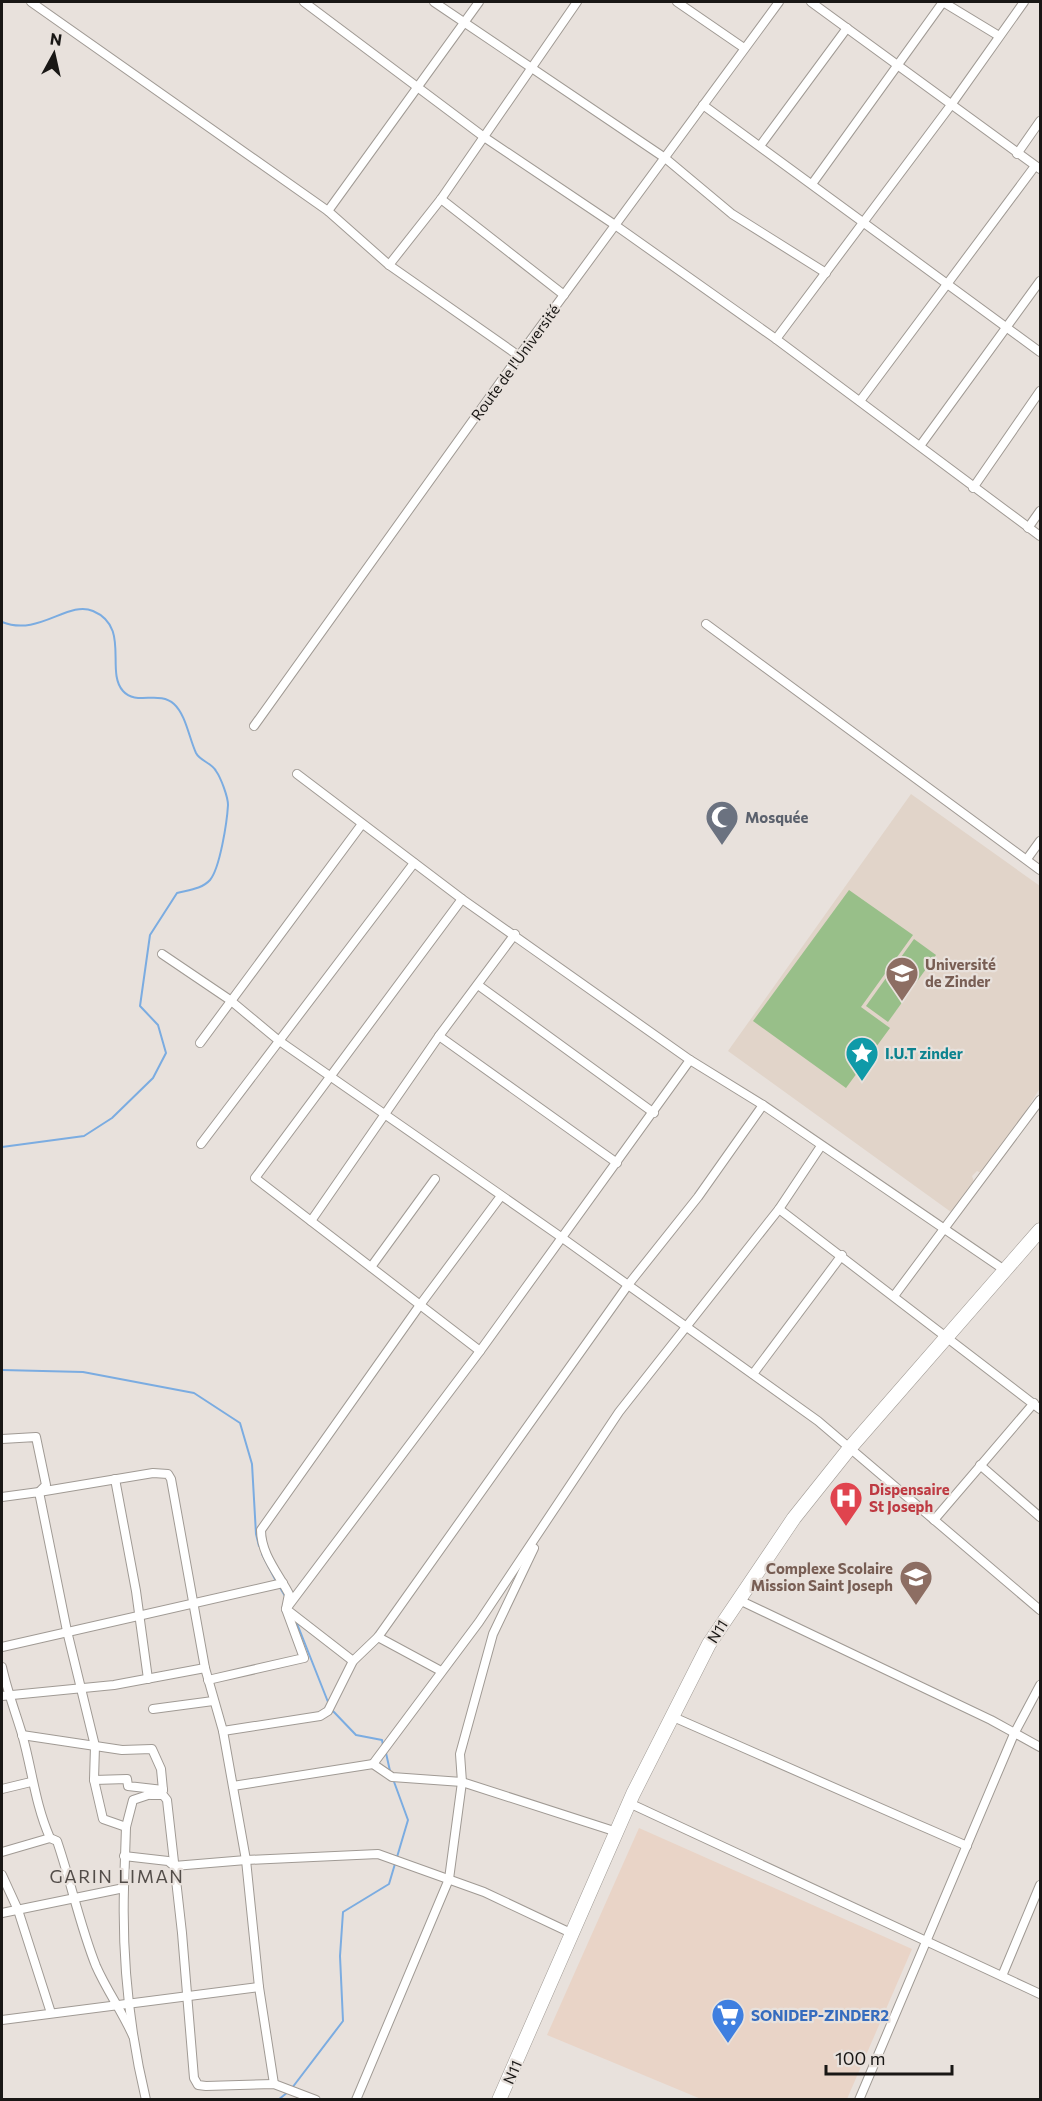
<svg xmlns="http://www.w3.org/2000/svg" width="1042" height="2101" font-family="Commissioner,sans-serif">
  <style>
    .built { fill: #e1d4c9 }
    .industrial { fill: #e9d4c7 }
    .green { fill: #98bf89 }
    .lines { fill: none; stroke-linecap: round; stroke-linejoin: round }
    .stream { stroke: #7bace1; stroke-width: 2 }
    .street-casing { stroke: #a09a94; stroke-width: 10 }
    .primary-casing { stroke: #a09a94; stroke-width: 15 }
    .street { stroke: #fff; stroke-width: 8 }
    .primary { stroke: #fff; stroke-width: 14 }
    .labels { text-anchor: middle; dominant-baseline: central; stroke-width: 4.5; stroke-linejoin: round; paint-order: stroke }
    .street-label { font-size: 15px; fill: #191715; stroke: #e8e1dc }
    .worship-label { font-size: 15px; font-weight: bold; fill: #5b616d; stroke: #e8e1dc; text-anchor: start }
    .education-label { font-size: 15px; font-weight: bold; fill: #785e54; stroke: #e8e1dc; text-anchor: start }
    .culture-label { font-size: 15px; font-weight: bold; fill: #0d838f; stroke: #e8e1dc; text-anchor: start }
    .health-label { font-size: 15px; font-weight: bold; fill: #be3a42; stroke: #e8e1dc; text-anchor: start }
    .shop-label { font-size: 15px; font-weight: bold; fill: #366cbe; stroke: #e8e1dc; text-anchor: start }
    .quarter-label { font-size: 18px; letter-spacing: 1.5px; fill: #534d49; stroke: #e8e1dc }
  </style>
  <rect width="100%" height="100%" fill="#e8e1dc"/>
  <polygon class="built" points="911,794 1040,886 1040,1088 999,1155 981,1173 977,1171 972,1176 974,1182 951,1212 728,1051"/>
  <polygon class="industrial" points="639,1828 912,1949 847,2099 701,2099 547,2035"/>
  <g class="green">
    <polygon points="849,890 913,935 861,1007 890,1028 846,1088 753,1021"/>
    <polygon points="914,939 936,955 888,1022 866,1006"/>
  </g>
  <g class="lines">
    <g class="stream">
      <path d="M 2,622 C 39,637 68,600 93,611 C 131,627 105,671 123,691 C 136,706 159,690 174,704 C 186,715 189,738 196,753 C 200,761 212,763 216,771 C 221,778 228,797 228,805 C 227,822 220,868 210,880 C 202,889 188,890 177,893 L 150,935 L 140,1006 L 158,1025 L 166,1053 L 153,1078 L 112,1118 L 84,1136 L 2,1147"/>
      <polyline points="2,1370 83,1372 194,1393 240,1423 252,1464 256,1534 259,1546"/>
      <polyline points="262,1554 276,1581"/>
      <polyline points="279,1586 285,1596"/>
      <polyline points="296,1621 328,1702"/>
      <polyline points="332,1710 356,1735 382,1740 383,1745"/>
      <polyline points="386,1753 390,1771"/>
      <polyline points="292,2088 343,2021 340,1956 343,1912 389,1884 408,1820 393,1779"/>
      <polyline points="278,2100 288,2092"/>
    </g>
    <defs>
      <g id="street">
        <polyline points="31,2 328,211 389,265 519,356"/>
        <polyline points="304,2 484,137 615,225 776,339 1040,536"/>
        <polyline points="434,2 665,158 732,214 826,273"/>
        <polyline points="677,2 744,48"/>
        <polyline points="811,2 1040,169"/>
        <polyline points="943,2 999,36"/>
        <polyline points="703,105 1040,352"/>
        <polyline points="760,146 847,28"/>
        <polyline points="1017,154 1040,121"/>
        <polyline points="812,184 943,2"/>
        <polyline points="441,199 564,295"/>
        <polyline points="328,211 479,2"/>
        <polyline points="389,265 441,199 577,2"/>
        <polyline points="776,339 951,105 1024,2"/>
        <polyline points="860,401 1035,166"/>
        <polyline points="920,446 1040,281"/>
        <polyline points="973,488 1040,391"/>
        <polyline points="1028,528 1040,511"/>
        <polyline points="706,624 1040,870"/>
        <polyline points="254,726 519,356 779,2"/>
        <polyline points="297,774 462,899 690,1060 763,1105 1006,1271"/>
        <polyline points="1027,859 1040,841"/>
        <polyline points="462,899 255,1178 480,1351"/>
        <polyline points="162,954 230,1000 278,1040 561,1237 818,1421 1040,1610"/>
        <polyline points="478,985 654,1113"/>
        <polyline points="439,1036 617,1163"/>
        <polyline points="200,1043 362,824"/>
        <polyline points="201,1144 414,863"/>
        <polyline points="779,1209 1040,1409"/>
        <polyline points="311,1221 439,1036 515,934"/>
        <polyline points="371,1267 435,1179"/>
        <polyline points="894,1296 1040,1100"/>
        <polyline points="753,1374 842,1255"/>
        <polyline points="2,1439 36,1437 46,1485 39,1492 153,1473 168,1474 171,1479 205,1668 223,1731 246,1860 259,1987 274,2084"/>
        <polyline points="980,1465 1040,1517"/>
        <polyline points="115,1479 136,1591 148,1679"/>
        <polyline points="2,1497 39,1492 67,1631 95,1746 94,1780 127,1779 128,1786 163,1790"/>
        <polyline points="934,1520 1034,1403"/>
        <polyline points="737,1599 991,1720 1040,1747"/>
        <polyline points="378,1637 441,1671"/>
        <polyline points="2,1647 283,1583"/>
        <polyline points="353,1661 286,1609 480,1351 690,1060"/>
        <path d="M 2,1667 C 7,1690 15,1711 22,1734 C 32,1769 35,1804 50,1838 L 57,1841 C 71,1882 80,1926 96,1966 C 107,1991 122,2011 133,2036"/>
        <path d="M 208,1680 L 304,1658 L 286,1609 L 289,1594 C 278,1573 261,1554 261,1530 L 420,1305 L 501,1196"/>
        <polyline points="2,1696 114,1685 205,1668"/>
        <polyline points="153,1709 213,1701"/>
        <polyline points="671,1716 967,1846"/>
        <polyline points="223,1731 320,1716 328,1711 353,1661 378,1637 628,1285 698,1197 763,1105"/>
        <polyline points="22,1735 122,1750 152,1749 161,1769 163,1790"/>
        <polyline points="373,1764 479,1622 619,1412 779,1209 821,1146"/>
        <polyline points="94,1780 103,1819 126,1827"/>
        <polyline points="233,1786 373,1764 392,1777 462,1782 617,1832"/>
        <polyline points="2,1789 31,1782"/>
        <polyline points="151,1795 163,1795 167,1800 182,1933 194,2078 198,2085 206,2086 274,2084 316,2100"/>
        <polyline points="629,1803 1040,1994"/>
        <polyline points="2,1852 50,1838"/>
        <polyline points="124,1856 168,1861 174,1866 246,1860 378,1854 484,1892 573,1934"/>
        <polyline points="2,1875 18,1910 51,2013"/>
        <path d="M 124,1888 C 122,1960 129,2029 146,2100"/>
        <polyline points="2,1913 124,1888 126,1827 133,1800 154,1793"/>
        <polyline points="1002,1976 1040,1885"/>
        <polyline points="2,2020 259,1987"/>
        <polyline points="356,2100 449,1879 462,1782 460,1754 493,1634 534,1548"/>
        <polyline points="859,2100 1014,1734 1040,1685"/>
      </g>
      <polyline id="primary" points="499,2100 633,1794 709,1644 794,1518 849,1449 1040,1230"/>
    </defs>
    <use href="#street" class="street-casing"/>
    <use href="#primary" class="primary-casing"/>
    <use href="#street" class="street"/>
    <use href="#primary" class="primary"/>
  </g>
  <defs>
    <symbol id="mosque-pin" viewBox="-11 -11 22 30"><path d="M0 17L-7.5 6A9.5 9.5 0 1 1 7.5 6Z" fill="#6b7280" stroke="#e8e1dc"/><path d="M3.5-4.9A6 6 0 1 0 3.5 4.9A5 5 0 1 1 3.5-4.9Z" fill="#fff"/></symbol>
    <symbol id="university-pin" viewBox="-11 -11 22 30"><path d="M0 17L-7.5 6A9.5 9.5 0 1 1 7.5 6Z" fill="#8d6e63" stroke="#e8e1dc"/><path d="M0-5L7-2L0 1L-7-2ZM-4 1L0 2.5L4 1V4Q0 6-4 4Z" fill="#fff"/></symbol>
    <symbol id="sight-pin" viewBox="-11 -11 22 30"><path d="M0 17L-7.5 6A9.5 9.5 0 1 1 7.5 6Z" fill="#0f9aa8" stroke="#e8e1dc"/><path d="M0-6L1.8-2.2L6-1.7L2.9 1.2L3.7 5.4L0 3.3L-3.7 5.4L-2.9 1.2L-6-1.7L-1.8-2.2Z" fill="#fff"/></symbol>
    <symbol id="hospital-pin" viewBox="-11 -11 22 30"><path d="M0 17L-7.5 6A9.5 9.5 0 1 1 7.5 6Z" fill="#e0444e" stroke="#e8e1dc"/><path d="M-5-5h3v3.5h4V-5h3V5h-3V1.5h-4V5h-3Z" fill="#fff"/></symbol>
    <symbol id="school-pin" viewBox="-11 -11 22 30"><path d="M0 17L-7.5 6A9.5 9.5 0 1 1 7.5 6Z" fill="#8d6e63" stroke="#e8e1dc"/><path d="M0-5L7-2L0 1L-7-2ZM-4 1L0 2.5L4 1V4Q0 6-4 4Z" fill="#fff"/></symbol>
    <symbol id="supermarket-pin" viewBox="-11 -11 22 30"><path d="M0 17L-7.5 6A9.5 9.5 0 1 1 7.5 6Z" fill="#3f7fe0" stroke="#e8e1dc"/><path d="M-6-5.5h2.5l.6 2H6L4.5 2H-2.5L-4.4-4H-6ZM-1.5 3.2a1.3 1.3 0 1 0 .1 0ZM3 3.2a1.3 1.3 0 1 0 .1 0Z" fill="#fff"/></symbol>
  </defs>
  <g fill-rule="evenodd">
    <use href="#mosque-pin" x="703" y="798" width="38" height="52"/>
    <use href="#university-pin" x="883" y="954" width="38" height="52"/>
    <use href="#sight-pin" x="843" y="1034" width="38" height="52"/>
    <use href="#hospital-pin" x="827" y="1479" width="38" height="52"/>
    <use href="#school-pin" x="897" y="1558" width="38" height="52"/>
    <use href="#supermarket-pin" x="709" y="1996" width="38" height="52"/>
  </g>
  <g class="labels">
    <g class="street-label">
      <text transform="translate(515 362) rotate(-54)">Route de l'Université</text>
      <text transform="translate(717 1631) rotate(-58)">N11</text>
      <text transform="translate(512 2072) rotate(-66)">N11</text>
    </g>
    <g class="worship-label">
      <text x="745" y="817">Mosquée</text>
    </g>
    <g class="education-label">
      <text x="925" y="964">Université<tspan x="925" dy="17">de Zinder</tspan></text>
      <text x="893" y="1568" text-anchor="end">Complexe Scolaire<tspan x="893" dy="17">Mission Saint Joseph</tspan></text>
    </g>
    <g class="culture-label">
      <text x="885" y="1053">I.U.T zinder</text>
    </g>
    <g class="health-label">
      <text x="869" y="1489">Dispensaire<tspan x="869" dy="17">St Joseph</tspan></text>
    </g>
    <g class="shop-label">
      <text x="751" y="2015">SONIDEP-ZINDER2</text>
    </g>
    <g class="quarter-label">
      <text x="117" y="1876">GARIN LIMAN</text>
    </g>
  </g>
  <rect width="1042" height="2101" fill="none" stroke="#191715" stroke-width="6"/>
  <g transform="translate(54 54) rotate(8)" stroke="#e8e1dc" stroke-width="4.5" paint-order="stroke">
  <path d="M0-4.5L10 22L0 15L-10 22Z" fill="#191715"/>
  <text y="-9" font-size="16" font-weight="bold" text-anchor="middle" fill="#191715">N</text>
  </g>
  <path d="M826 2065v9h126v-9" fill="none" stroke="#191715" stroke-width="3"/>
  <text x="835" y="2065" font-size="18" fill="#191715" stroke="#e8e1dc" stroke-width="4.5" paint-order="stroke">100 m</text>
</svg>
